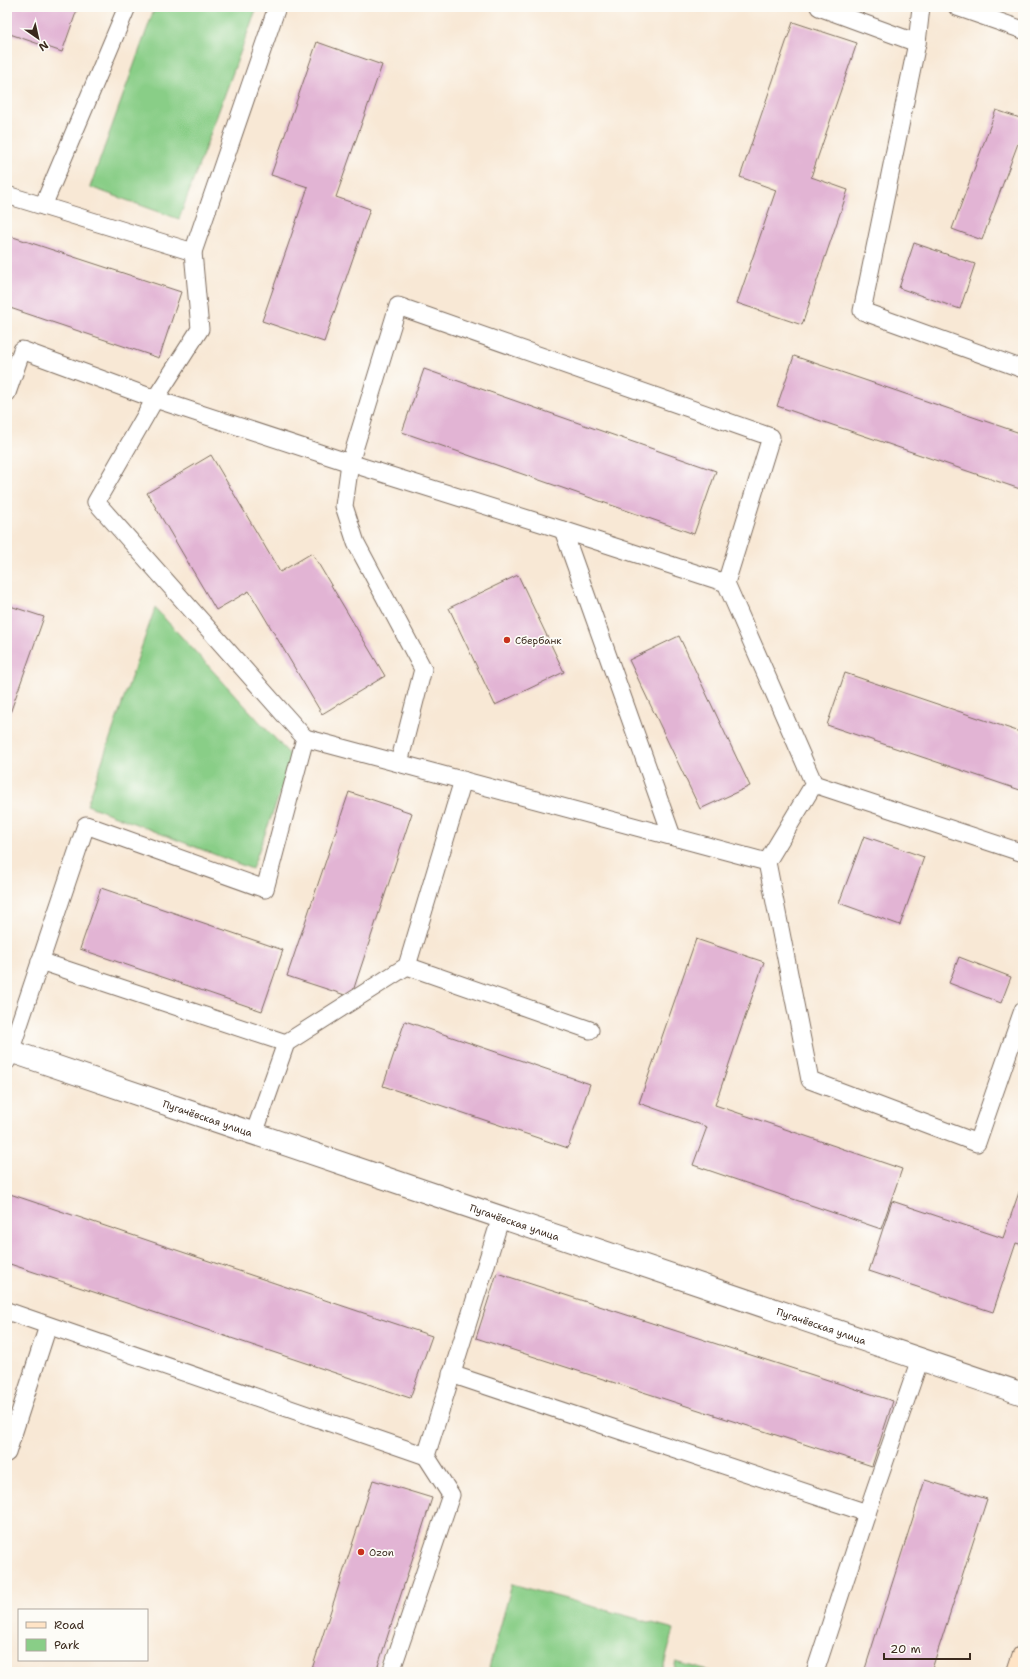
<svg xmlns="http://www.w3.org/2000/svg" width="1030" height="1679" font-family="'Shantell Sans',sans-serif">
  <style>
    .green { fill: #89ce87; stroke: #627c52 }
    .building { fill: #e2b4d4 }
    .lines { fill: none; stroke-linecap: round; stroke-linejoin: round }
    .lane-casing { stroke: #7d6c5e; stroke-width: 19 }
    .street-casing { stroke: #7d6c5e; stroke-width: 24 }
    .secondary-casing { stroke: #7d6c5e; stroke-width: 24 }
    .lane { stroke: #fff; stroke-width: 17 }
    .street { stroke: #fff; stroke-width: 22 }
    .secondary { stroke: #ffe4c6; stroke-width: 22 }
    .poi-dot { fill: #c8321e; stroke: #fdfcf7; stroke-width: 1.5 }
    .labels { text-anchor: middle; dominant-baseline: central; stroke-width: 3.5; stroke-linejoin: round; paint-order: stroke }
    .poi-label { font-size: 10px; fill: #3b2a1e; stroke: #fdfcf7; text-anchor: start }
    .street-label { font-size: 10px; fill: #3b2a1e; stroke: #fdfcf7 }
  </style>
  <rect width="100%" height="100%" fill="#fdfcf7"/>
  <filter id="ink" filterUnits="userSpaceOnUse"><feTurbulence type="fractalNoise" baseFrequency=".025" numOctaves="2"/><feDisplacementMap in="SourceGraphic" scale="8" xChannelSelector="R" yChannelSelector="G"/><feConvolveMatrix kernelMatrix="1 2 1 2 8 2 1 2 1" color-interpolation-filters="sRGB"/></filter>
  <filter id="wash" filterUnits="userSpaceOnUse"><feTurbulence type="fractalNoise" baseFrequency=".012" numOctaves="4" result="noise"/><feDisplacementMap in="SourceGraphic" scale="16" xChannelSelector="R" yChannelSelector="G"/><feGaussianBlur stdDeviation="0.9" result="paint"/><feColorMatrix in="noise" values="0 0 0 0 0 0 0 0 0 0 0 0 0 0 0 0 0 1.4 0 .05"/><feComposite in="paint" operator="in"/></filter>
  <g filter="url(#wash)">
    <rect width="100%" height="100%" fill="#f8e8d5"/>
    <g class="green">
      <polygon points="155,7 257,7 179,219 90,187"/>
      <polygon points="155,608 293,758 252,869 87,805"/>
      <polygon points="512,1584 674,1629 662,1672 505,1672 489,1668"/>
      <polygon points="676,1662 712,1672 673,1672"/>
    </g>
    <g id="blocks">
      <g class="building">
        <polygon points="10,7 78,7 62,52 7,33 7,16"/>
        <polygon points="793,22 857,43 811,177 848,190 802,325 737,303 776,190 740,177"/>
        <polygon points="317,42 382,65 336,197 370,209 324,342 262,321 308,187 271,175"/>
        <polygon points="996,110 1023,119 1023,130 982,240 952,229"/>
        <polygon points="7,235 181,292 159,358 7,307"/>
        <polygon points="914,243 975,264 960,309 899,288"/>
        <polygon points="794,356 1023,434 1023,490 777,406"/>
        <polygon points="424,369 716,471 694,534 402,432"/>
        <polygon points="211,455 280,572 312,553 385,676 322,714 249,591 216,610 147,493"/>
        <polygon points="518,575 564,672 495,705 449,608"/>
        <polygon points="7,605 44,617 9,716 7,715"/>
        <polygon points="679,636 750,786 700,809 629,660"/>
        <polygon points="845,673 1023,733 1023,791 827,725"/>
        <polygon points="349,792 412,813 351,997 287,976"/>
        <polygon points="864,836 924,857 900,925 839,903"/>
        <polygon points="101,888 283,950 262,1011 80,949"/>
        <polygon points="696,939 764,962 715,1105 902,1169 881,1229 693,1165 707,1127 639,1103"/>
        <polygon points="959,957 1011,977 1001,1003 949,983"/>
        <polygon points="405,1021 590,1084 568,1148 383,1086"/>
        <polygon points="1023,1181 1023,1245 1016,1243 993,1312 869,1271 892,1201 1003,1238"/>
        <polygon points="7,1193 432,1336 410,1398 7,1263"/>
        <polygon points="497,1273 893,1401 872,1466 476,1338"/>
        <polygon points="373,1480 432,1498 376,1672 311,1672"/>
        <polygon points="925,1480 987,1499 931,1672 864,1672"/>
      </g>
    </g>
  </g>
  <g filter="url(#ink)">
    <use href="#blocks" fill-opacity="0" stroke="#7d6c5e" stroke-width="1"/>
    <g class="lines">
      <defs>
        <g id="lane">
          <polyline points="819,7 917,43"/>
          <polyline points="921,7 917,43 862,311 1023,369"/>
          <polyline points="957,7 1023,30"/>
          <polyline points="7,195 193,252 277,7"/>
          <polyline points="43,206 127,7"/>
          <polyline points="7,393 22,350 155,399 350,463 563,530"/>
          <polyline points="305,738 767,862 810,1080 977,1143 1023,1010"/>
          <polyline points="399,763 423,669 356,543 344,506 350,463 398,306 771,437 726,583"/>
          <polyline points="672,836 563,530 726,583 814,784 1023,853"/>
          <polyline points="767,862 814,784"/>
          <polyline points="40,961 286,1043 254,1134"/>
          <polyline points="407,966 590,1030"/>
          <polyline points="286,1043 407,966 463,780"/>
          <polyline points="7,1061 86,825 265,889 305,738 96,502 155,399 200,329 193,252"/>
          <polyline points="7,1311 426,1456 501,1217"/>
          <polyline points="451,1374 867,1513 920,1359"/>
          <polyline points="7,1453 48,1326"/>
          <polyline points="391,1672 451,1495 426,1456"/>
          <polyline points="815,1672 867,1513"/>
        </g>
        <g id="street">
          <path id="s1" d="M 7,1050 L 1023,1394"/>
        </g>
        <polyline id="secondary" points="1018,1672 1023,1657"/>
      </defs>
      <use href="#lane" class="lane-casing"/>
      <use href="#street" class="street-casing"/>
      <use href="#secondary" class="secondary-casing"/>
      <use href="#lane" class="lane"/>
      <use href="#street" class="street"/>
      <use href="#secondary" class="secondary"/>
    </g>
  </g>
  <g class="poi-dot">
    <circle cx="507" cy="640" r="4"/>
    <circle cx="361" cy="1552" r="4"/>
  </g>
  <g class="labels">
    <g class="poi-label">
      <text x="515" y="640">Сбербанк</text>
      <text x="369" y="1552">Ozon</text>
    </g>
    <g class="street-label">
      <text stroke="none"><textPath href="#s1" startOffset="212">Пугачёвская улица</textPath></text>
      <text stroke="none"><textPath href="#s1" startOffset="536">Пугачёвская улица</textPath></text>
      <text stroke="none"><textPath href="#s1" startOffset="860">Пугачёвская улица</textPath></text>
    </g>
  </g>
  <rect width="1030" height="1679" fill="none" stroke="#fdfcf7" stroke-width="24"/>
  <rect x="18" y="1609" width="130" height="52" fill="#fdfcf7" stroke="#afa8a0"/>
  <rect x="26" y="1622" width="20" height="6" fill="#ffe4c6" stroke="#afa8a0"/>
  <text x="54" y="1629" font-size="12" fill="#3b2a1e">Road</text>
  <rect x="26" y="1639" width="20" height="12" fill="#89ce87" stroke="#afa8a0"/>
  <text x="54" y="1649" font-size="12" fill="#3b2a1e">Park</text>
  <g transform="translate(38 38) rotate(146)" stroke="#fdfcf7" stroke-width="3" paint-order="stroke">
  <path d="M0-3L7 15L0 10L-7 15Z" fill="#3b2a1e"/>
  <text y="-6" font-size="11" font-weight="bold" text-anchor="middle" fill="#3b2a1e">N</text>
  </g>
  <path d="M884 1653v6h86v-6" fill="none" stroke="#3b2a1e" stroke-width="2"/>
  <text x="890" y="1653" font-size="12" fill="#3b2a1e" stroke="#fdfcf7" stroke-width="3" paint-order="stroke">20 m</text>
</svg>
